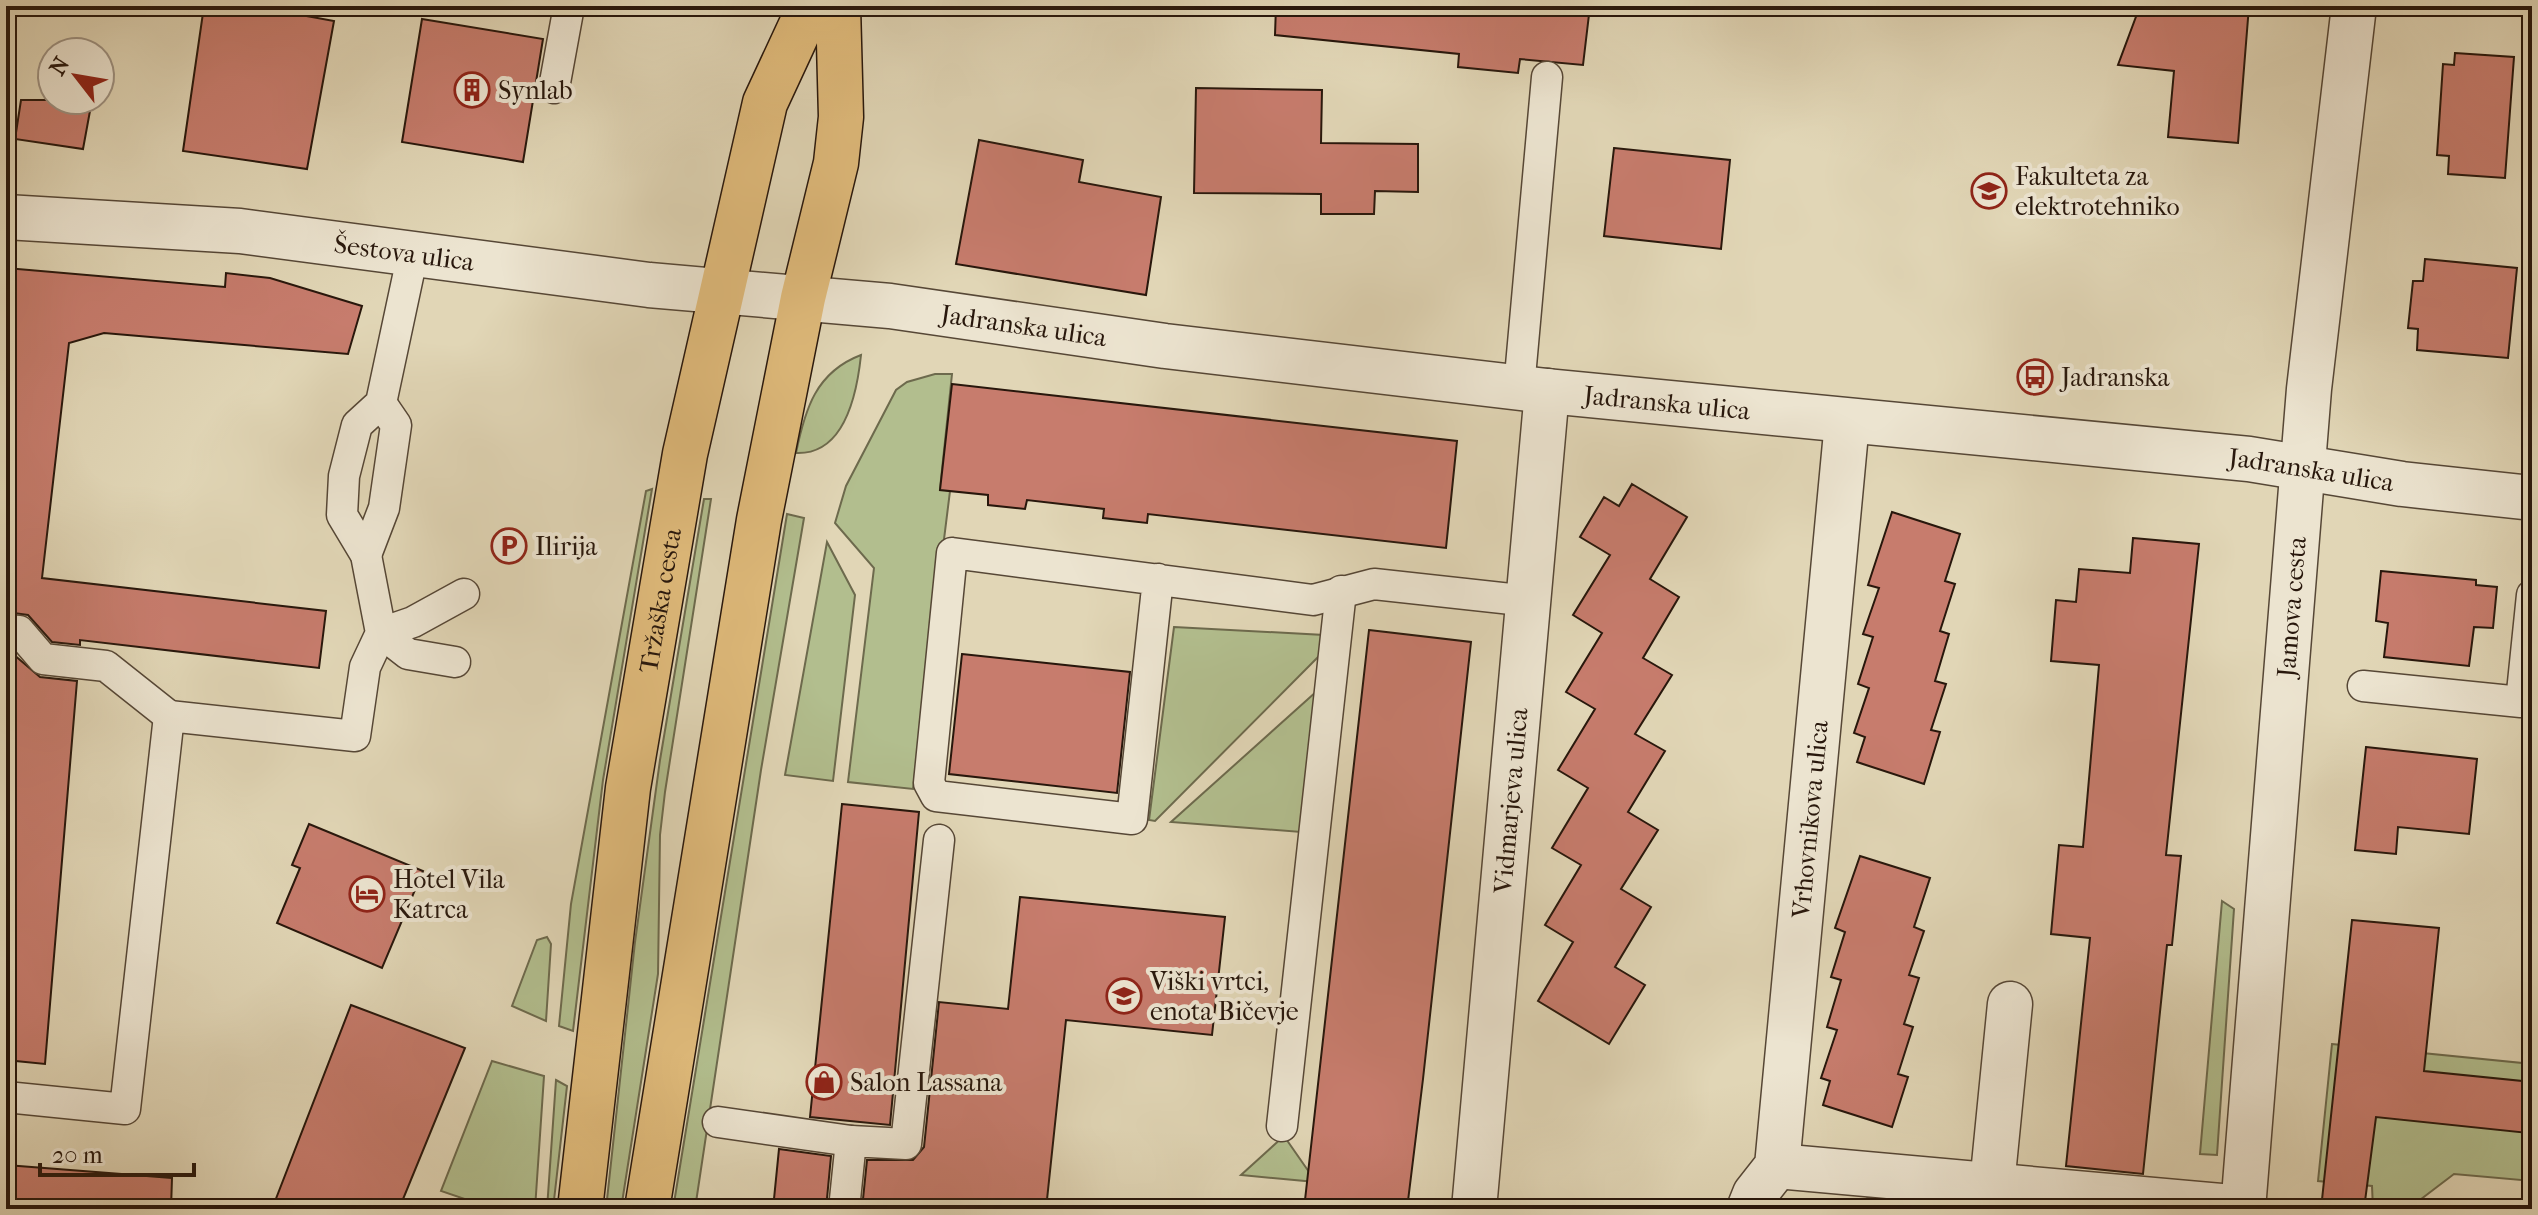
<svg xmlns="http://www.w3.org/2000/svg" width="2538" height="1215" font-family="'IM FELL French Canon',serif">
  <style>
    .green { fill: #b2be8e; stroke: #6d6a4d; stroke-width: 2 }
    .building { fill: #c77c6d; stroke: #28170c; stroke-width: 2 }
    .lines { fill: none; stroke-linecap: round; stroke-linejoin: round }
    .service-casing { stroke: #564736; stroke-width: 33 }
    .minor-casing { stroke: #564736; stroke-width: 47 }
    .tertiary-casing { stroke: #564736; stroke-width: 47 }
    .primary-casing { stroke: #28170c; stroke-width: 47 }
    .service { stroke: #ece4d0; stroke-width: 30 }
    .minor { stroke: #ece4d0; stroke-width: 44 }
    .tertiary { stroke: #ece4d0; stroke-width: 44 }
    .primary { stroke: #e0bb7b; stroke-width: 44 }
    .labels { text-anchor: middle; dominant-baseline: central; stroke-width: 8; stroke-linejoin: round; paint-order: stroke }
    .poi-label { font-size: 26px; fill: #28170c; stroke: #ece4d0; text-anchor: start }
    .street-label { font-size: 26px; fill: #28170c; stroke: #ece4d0 }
  </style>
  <rect width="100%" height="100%" fill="#e1d6b6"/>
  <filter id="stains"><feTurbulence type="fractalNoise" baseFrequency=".0025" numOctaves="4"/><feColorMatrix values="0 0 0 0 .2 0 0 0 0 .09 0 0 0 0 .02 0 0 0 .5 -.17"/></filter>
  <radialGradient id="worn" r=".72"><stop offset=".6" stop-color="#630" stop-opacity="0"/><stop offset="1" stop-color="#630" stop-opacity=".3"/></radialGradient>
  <g class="green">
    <path d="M 861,355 C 857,393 845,455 796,453 C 805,409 816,372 861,355 Z"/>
    <polygon points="935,374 952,374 940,489 950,491 913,789 848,782 874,568 835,523 846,486 896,390 907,382"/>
    <polygon points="652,489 603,780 573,1031 559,1026 571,904 646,491"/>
    <polygon points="704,499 711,499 665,792 660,835 658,974 621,1209 606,1209 635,942 660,760"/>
    <polygon points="787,514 804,518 761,770 695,1209 673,1209"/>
    <polygon points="827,542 855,595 833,781 785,775"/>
    <polygon points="1174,627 1324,635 1323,652 1155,821 1149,820"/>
    <polygon points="1317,691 1301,832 1171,822"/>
    <polygon points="2222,901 2234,909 2217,1155 2200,1154"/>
    <polygon points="547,937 551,944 546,1021 512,1006 537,940"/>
    <polygon points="2332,1044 2532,1064 2532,1181 2454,1174 2408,1209 2373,1209 2372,1186 2318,1181"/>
    <polygon points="492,1061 544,1076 535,1209 494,1209 441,1191"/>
    <polygon points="556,1080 567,1086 553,1209 547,1209"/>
    <polygon points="1284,1136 1316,1182 1241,1175"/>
    <polygon points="1859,1191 2044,1209 1884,1209"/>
  </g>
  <g class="building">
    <polygon points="204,6 252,6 334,21 307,169 183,151"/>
    <polygon points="1276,6 1590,6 1583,65 1520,59 1518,73 1458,67 1459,54 1275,35"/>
    <polygon points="2140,6 2249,6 2238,143 2168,137 2174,71 2118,65"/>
    <polygon points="422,19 543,39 523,162 402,142"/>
    <polygon points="2455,53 2514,57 2505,178 2448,174 2449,156 2437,155 2443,64 2454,65"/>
    <polygon points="1196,88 1322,90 1321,143 1418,144 1418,192 1375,191 1374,214 1321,214 1321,194 1194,193"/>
    <polygon points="21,100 92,100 83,149 15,139"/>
    <polygon points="979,140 1083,160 1079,182 1161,197 1146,295 956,264"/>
    <polygon points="1614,148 1730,160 1721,249 1604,236"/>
    <polygon points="2425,259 2517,268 2508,358 2417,350 2418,329 2408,328 2413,281 2423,281"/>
    <polygon points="6,268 225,287 226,273 270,278 362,306 348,354 104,333 69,343 42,578 326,611 319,668 80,640 80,645 52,642 28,615 6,612"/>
    <polygon points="952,384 1457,441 1446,548 1148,514 1147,523 1103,518 1104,509 1027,500 1025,509 988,505 988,495 940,490"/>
    <polygon points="1632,484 1687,517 1650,579 1679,597 1643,658 1672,675 1635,734 1665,751 1628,812 1658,830 1621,889 1651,907 1615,967 1645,985 1609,1044 1538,1001 1573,942 1545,925 1581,865 1552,848 1588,788 1558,770 1595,709 1566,692 1602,633 1573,615 1610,555 1580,537 1604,497 1619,506"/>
    <polygon points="1892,512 1960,534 1945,581 1955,584 1940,631 1949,634 1935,681 1946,684 1931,730 1940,732 1924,784 1857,762 1865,737 1854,733 1869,688 1858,684 1873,637 1863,634 1879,588 1868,585"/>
    <polygon points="2133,538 2199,544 2166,855 2181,856 2172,945 2167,945 2143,1174 2066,1166 2090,938 2051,934 2059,845 2083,847 2099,665 2051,661 2056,600 2076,602 2079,569 2130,573"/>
    <polygon points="2381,571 2476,580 2476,585 2497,587 2493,628 2474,627 2469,666 2384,657 2388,623 2376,621"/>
    <polygon points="1369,630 1471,642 1423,1079 1407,1209 1304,1209"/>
    <polygon points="6,648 40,677 77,681 45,1064 6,1060"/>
    <polygon points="962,654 1130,672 1117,793 949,774"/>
    <polygon points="2366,747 2477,759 2469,834 2398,827 2396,854 2355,850"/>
    <polygon points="842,804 919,812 890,1125 810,1117"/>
    <polygon points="309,824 423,871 382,968 277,923 300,868 292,865"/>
    <polygon points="1860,856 1930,878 1914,927 1924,931 1909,975 1919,978 1904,1024 1913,1027 1898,1074 1908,1077 1892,1127 1823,1105 1830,1081 1821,1078 1837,1030 1827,1027 1841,980 1831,977 1845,932 1835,928"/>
    <polygon points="1020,897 1225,917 1212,1035 1066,1020 1046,1209 862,1209 867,1160 913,1160 924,1147 939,1002 1008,1009"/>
    <polygon points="2352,920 2439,928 2424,1071 2532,1082 2532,1098 2528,1133 2376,1117 2364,1209 2321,1209"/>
    <polygon points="351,1005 465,1048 399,1209 272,1209"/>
    <polygon points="779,1149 831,1156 826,1209 773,1209"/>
    <polygon points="6,1165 172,1178 171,1209 6,1209"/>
  </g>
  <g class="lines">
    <defs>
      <g id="service">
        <polyline points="554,88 569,6"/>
        <polyline points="1519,388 1547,77"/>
        <polyline points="366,555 384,508 396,425 381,403"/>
        <polyline points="1158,579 1132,819 936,796 929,783 952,553 1313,600 1374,584 1529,601"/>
        <polyline points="6,630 19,631 43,659 106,666 169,716"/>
        <polyline points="381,633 413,622 464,594"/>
        <polyline points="381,633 408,654 455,662"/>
        <polyline points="2363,686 2521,702 2532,595"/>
        <polyline points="6,1097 125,1109 169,716 355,736 365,667 381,633 366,555 342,515 344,476 357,425 381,403 413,253"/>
        <polyline points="718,1122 851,1141"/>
        <polyline points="1282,1126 1341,591"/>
        <polyline points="844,1209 851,1141 906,1144 939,840"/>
      </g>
      <g id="minor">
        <polyline points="1777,1166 2243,1208"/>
        <polyline points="1992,1185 2010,1004"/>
        <path id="s1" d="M 1474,1209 L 1547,391"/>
        <path id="s2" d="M 1749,1209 L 1755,1194 L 1777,1166 L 1847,422"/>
      </g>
      <g id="tertiary">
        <path id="s3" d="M 6,217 L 240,231 L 649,285 L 890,306 L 1165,346 L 1547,391 L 2249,459 L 2402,484 L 2532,498"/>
        <path id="s4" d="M 2243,1209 L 2309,389 L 2354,6"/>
      </g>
      <g id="primary">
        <path id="s5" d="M 580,1209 L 628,788 L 685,454 L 765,103 L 810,6"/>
        <polyline points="647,1209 759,520 803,298 836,163 841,117 838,6"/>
      </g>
    </defs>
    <use href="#service" class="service-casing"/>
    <use href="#minor" class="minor-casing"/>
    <use href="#tertiary" class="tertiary-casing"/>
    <use href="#primary" class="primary-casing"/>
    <use href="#service" class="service"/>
    <use href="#minor" class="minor"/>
    <use href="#tertiary" class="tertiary"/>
    <use href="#primary" class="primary"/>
  </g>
  <defs>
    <symbol id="building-ring" viewBox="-11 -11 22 22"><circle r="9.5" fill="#ece4d0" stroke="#8f2418" stroke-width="1.5"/><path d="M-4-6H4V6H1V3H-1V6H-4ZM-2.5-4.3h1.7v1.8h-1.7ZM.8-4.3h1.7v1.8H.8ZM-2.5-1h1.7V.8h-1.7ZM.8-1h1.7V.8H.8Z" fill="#8f2418"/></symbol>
    <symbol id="university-ring" viewBox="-11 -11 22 22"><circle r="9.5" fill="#ece4d0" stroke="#8f2418" stroke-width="1.5"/><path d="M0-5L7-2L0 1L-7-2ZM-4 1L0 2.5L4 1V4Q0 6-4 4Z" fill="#8f2418"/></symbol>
    <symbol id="bus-ring" viewBox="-11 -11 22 22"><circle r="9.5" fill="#ece4d0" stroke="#8f2418" stroke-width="1.5"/><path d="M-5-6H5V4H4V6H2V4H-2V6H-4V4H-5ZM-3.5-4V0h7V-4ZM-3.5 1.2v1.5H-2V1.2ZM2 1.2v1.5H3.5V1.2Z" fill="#8f2418"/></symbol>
    <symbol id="parking-ring" viewBox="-11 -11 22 22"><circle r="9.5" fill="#ece4d0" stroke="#8f2418" stroke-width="1.5"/><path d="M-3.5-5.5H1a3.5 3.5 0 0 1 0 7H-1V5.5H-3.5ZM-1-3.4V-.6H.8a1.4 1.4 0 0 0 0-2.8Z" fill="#8f2418"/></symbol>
    <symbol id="hotel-ring" viewBox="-11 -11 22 22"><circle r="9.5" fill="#ece4d0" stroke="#8f2418" stroke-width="1.5"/><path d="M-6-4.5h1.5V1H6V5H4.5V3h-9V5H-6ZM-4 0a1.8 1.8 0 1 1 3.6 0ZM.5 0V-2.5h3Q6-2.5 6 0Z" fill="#8f2418"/></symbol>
    <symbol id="school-ring" viewBox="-11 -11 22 22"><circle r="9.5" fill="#ece4d0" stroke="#8f2418" stroke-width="1.5"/><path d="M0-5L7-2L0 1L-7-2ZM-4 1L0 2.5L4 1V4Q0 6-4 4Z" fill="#8f2418"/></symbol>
    <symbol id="shop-ring" viewBox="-11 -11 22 22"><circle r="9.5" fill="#ece4d0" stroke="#8f2418" stroke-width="1.5"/><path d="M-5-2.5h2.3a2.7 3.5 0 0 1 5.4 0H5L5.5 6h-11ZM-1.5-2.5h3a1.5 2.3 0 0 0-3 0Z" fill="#8f2418"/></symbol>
  </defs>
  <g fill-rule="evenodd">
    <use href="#building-ring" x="452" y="70" width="40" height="40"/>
    <use href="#university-ring" x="1969" y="171" width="40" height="40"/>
    <use href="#bus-ring" x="2015" y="357" width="40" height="40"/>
    <use href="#parking-ring" x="489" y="526" width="40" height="40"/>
    <use href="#hotel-ring" x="347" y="874" width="40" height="40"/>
    <use href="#school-ring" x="1104" y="976" width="40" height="40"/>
    <use href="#shop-ring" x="804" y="1062" width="40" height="40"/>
  </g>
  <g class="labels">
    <g class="poi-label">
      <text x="498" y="90">Synlab</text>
      <text x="2015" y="176">Fakulteta za<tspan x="2015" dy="30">elektrotehniko</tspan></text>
      <text x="2061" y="377">Jadranska</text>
      <text x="535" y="546">Ilirija</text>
      <text x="393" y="879">Hotel Vila<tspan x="393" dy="30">Katrca</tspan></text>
      <text x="1150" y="981">Viški vrtci,<tspan x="1150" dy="30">enota Bičevje</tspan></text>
      <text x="850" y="1082">Salon Lassana</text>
    </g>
    <g class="street-label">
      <text stroke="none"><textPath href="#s3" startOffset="400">Šestova ulica</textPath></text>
      <text stroke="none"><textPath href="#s3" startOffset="1024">Jadranska ulica</textPath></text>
      <text stroke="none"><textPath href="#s3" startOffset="1672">Jadranska ulica</textPath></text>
      <text stroke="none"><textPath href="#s3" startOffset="2320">Jadranska ulica</textPath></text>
      <text stroke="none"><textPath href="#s5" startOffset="614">Tržaška cesta</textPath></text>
      <text stroke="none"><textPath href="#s4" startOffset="604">Jamova cesta</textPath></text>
      <text stroke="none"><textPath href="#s1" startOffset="410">Vidmarjeva ulica</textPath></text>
      <text stroke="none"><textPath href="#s2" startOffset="400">Vrhovnikova ulica</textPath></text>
    </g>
  </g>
  <rect width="2538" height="1215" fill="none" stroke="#e1d6b6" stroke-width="32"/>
  <rect x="8" y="8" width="2522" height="1199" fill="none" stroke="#28170c" stroke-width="4"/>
  <rect x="16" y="16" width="2506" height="1183" fill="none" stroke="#28170c" stroke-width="2"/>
  <g transform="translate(76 76) rotate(301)"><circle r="38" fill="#ece4d0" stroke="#9e9282" stroke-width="2"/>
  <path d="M0-6L14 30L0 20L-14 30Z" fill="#8f2418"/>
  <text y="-12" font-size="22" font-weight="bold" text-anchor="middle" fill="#28170c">N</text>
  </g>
  <path d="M40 1163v12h154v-12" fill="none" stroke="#28170c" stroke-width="4"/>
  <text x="52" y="1163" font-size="24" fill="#28170c" stroke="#ece4d0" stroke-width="6" paint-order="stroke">20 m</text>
  <rect width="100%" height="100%" filter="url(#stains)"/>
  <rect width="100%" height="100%" fill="url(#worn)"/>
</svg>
